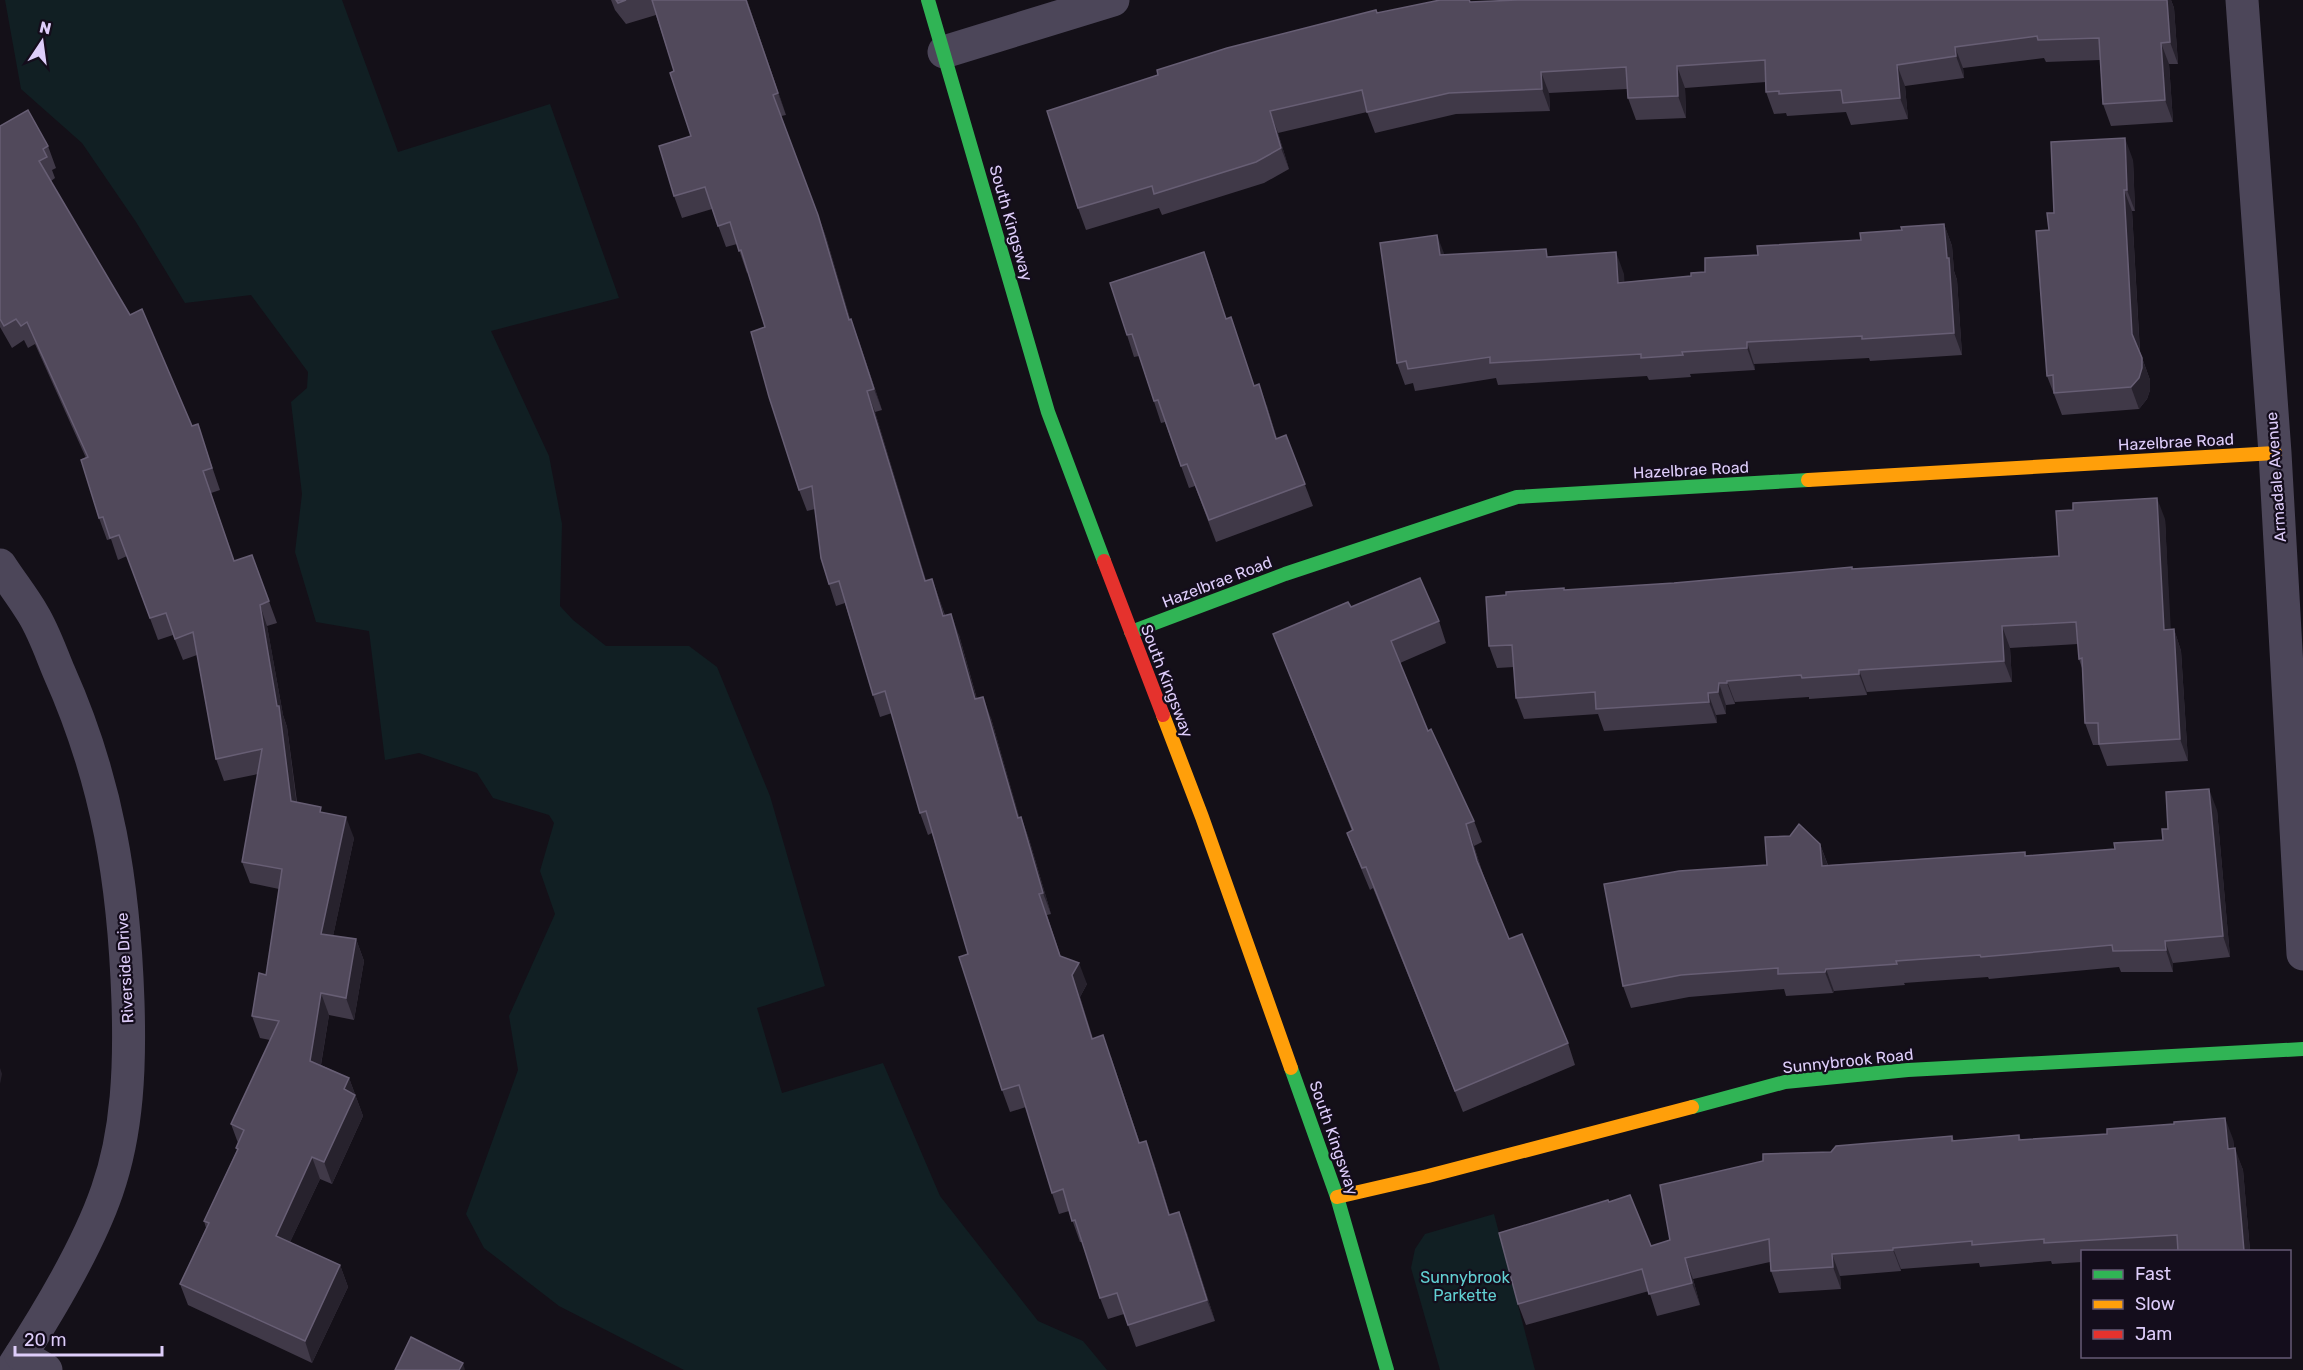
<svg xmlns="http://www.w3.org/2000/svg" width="2303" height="1370" font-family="Rubik,sans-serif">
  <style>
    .green { fill: #111f23 }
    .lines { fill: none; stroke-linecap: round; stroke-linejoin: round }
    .street { stroke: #4c4659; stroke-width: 33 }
    .fast { stroke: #30b455; stroke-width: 14 }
    .slow { stroke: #ff9f0a; stroke-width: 14 }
    .jam { stroke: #e5322d; stroke-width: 14 }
    .wall { fill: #403948 }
    .shaded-wall { fill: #27222d }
    .building { fill: #51495b; stroke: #675e74; stroke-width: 1.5 }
    .labels { text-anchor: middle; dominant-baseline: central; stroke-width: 4.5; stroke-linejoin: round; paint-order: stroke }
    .street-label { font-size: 16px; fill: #decdfa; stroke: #140d1c }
    .park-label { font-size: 16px; fill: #61d0d2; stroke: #140d1c }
  </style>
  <rect width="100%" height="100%" fill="#141018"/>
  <g class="green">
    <polygon points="5,0 342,0 398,152 550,104 619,298 491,331 549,456 562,524 560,606 573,620 606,646 689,646 717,667 770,796 825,986 757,1008 782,1093 883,1063 940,1196 1038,1321 1083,1341 1107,1370 684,1370 559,1306 484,1248 466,1214 518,1070 509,1016 555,914 540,871 554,823 549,815 493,798 477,773 419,753 385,760 369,631 316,622 295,552 302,494 291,402 307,388 308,372 251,295 185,303 136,222 82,143 21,89"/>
    <polygon points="1494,1214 1535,1370 1440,1370 1411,1268 1415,1249 1425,1234"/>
  </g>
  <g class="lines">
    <g class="street">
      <polyline points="2242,0 2275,453 2303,954"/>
      <polyline points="944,52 1113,0"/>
      <path d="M 0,565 C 11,582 23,597 33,614 C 44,632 51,653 59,672 C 108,782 124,883 128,1002 C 130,1065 128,1131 107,1191 C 87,1249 45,1318 11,1370"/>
      <polyline points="21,1355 46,1370"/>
    </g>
    <g class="fast">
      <polyline points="928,0 1048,412 1104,561"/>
      <polyline points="1131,632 1285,574 1517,497 1808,480"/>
      <polyline points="1291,1068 1337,1197 1387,1370"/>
      <polyline points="1692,1107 1785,1082 1908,1070 2303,1049"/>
    </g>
    <g class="slow">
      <polyline points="1808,480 2275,453"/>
      <polyline points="1163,715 1202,817 1291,1068"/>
      <polyline points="1337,1197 1428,1176 1692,1107"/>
    </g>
    <polyline class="jam" points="1104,561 1163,715"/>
  </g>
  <g class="wall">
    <polygon points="611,0 747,0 786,115 781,116 826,237 850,319 859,341 882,410 875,412 926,581 932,579 945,615 959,635 977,699 991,718 1019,817 1021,817 1029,839 1051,914 1047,915 1061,957 1087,984 1080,997 1093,1039 1111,1057 1140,1143 1154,1163 1170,1215 1187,1233 1215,1321 1136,1347 1124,1314 1108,1319 1100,1298 1082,1242 1080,1242 1069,1211 1059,1214 1052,1193 1026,1107 1010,1112 1002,1090 968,954 932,833 928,835 920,813 892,713 880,717 873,695 845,603 836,606 829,584 815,509 807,511 799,490 765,327 748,272 747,273 737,244 726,247 712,209 682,218 674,196 691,136 674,71 656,15 626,24 615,10"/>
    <polygon points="1440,0 1470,0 1471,2 1517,0 2171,0 2174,8 2178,64 2169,64 2173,122 2111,126 2103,104 2100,60 2046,62 2044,58 1963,68 1964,78 1905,86 1908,119 1851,125 1846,112 1787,116 1786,113 1774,114 1766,92 1766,82 1685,88 1686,118 1636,120 1628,98 1627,89 1549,93 1550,111 1456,114 1375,133 1367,112 1278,133 1289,169 1264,183 1162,215 1159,208 1086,230 1078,208 1377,13"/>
    <polygon points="0,126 48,146 56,168 52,170 55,178 51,181 192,426 205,446 220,490 211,493 234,561 252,555 277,623 267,626 283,715 287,727 297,802 323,813 354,838 333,936 356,939 364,961 354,1020 329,1015 321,1065 349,1078 363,1116 332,1184 320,1179 290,1242 340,1265 348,1287 312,1363 188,1305 180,1284 206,1228 204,1221 237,1150 236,1148 238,1143 231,1124 270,1040 260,1038 252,1016 266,975 279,889 250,883 242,862 258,774 224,781 216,759 197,655 183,660 173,635 158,640 127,556 118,560 111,539 107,540 99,518 86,458 35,344 28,348 24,340 12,348 0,327"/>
    <polygon points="2133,160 2135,211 2132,211 2140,352 2150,380 2150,390 2147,399 2139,409 2062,415 2047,376 2054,213"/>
    <polygon points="1944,224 1952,246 1954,271 1957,280 1962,355 1870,361 1869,358 1754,364 1755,370 1690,374 1691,377 1649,380 1647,376 1498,385 1496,378 1415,391 1413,383 1405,385 1397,363 1444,254 1549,257 1624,274 1624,282 1691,276 1758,255 1861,240 1902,230"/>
    <polygon points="1212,274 1226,319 1231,317 1254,386 1267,406 1277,439 1286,435 1313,506 1216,542 1195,486 1189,488 1165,422 1161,423 1139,356 1134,357 1127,335"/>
    <polygon points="2165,519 2170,629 2174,629 2181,651 2188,761 2107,766 2099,745 2093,745 2085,723 2082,668 2079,659 2078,644 2010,648 2012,682 1867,692 1867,695 1809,699 1809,697 1735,702 1735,704 1726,705 1726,714 1716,715 1717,723 1604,731 1598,714 1524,719 1516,698 1514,667 1497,668 1489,646 1565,590 1674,583 1853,569 2059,556"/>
    <polygon points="1439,621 1446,643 1400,663 1428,731 1474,821 1482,842 1474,846 1483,874 1509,939 1568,1043 1575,1065 1463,1112 1373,888 1370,890 1355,854 1347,833 1352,831 1273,634"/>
    <polygon points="2217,810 2230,957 2173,963 2173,972 2121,972 2119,967 1989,979 1988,977 1904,983 1905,985 1834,991 1833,993 1786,996 1784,989 1689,997 1631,1008 1623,986 1767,865 1790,836 1820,844 1828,865 2025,852 2026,856 2115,849 2163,840 2168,829"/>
    <polygon points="2019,1135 2021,1140 2233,1139 2234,1148 2243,1170 2250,1251 2082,1251 2082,1262 2052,1264 2051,1261 1980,1267 1979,1263 1901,1269 1901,1271 1840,1276 1841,1289 1779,1293 1771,1271 1770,1262 1693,1279 1700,1305 1657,1316 1649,1291 1526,1325 1518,1304 1609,1202 1651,1246 1670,1240 1831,1152 1952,1136 1954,1141"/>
  </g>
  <g class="shaded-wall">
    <polygon points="746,0 747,0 786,115 778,93"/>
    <polygon points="2167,0 2171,0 2174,8 2178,64 2170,42"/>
    <polygon points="2161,43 2169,64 2173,122 2165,100"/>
    <polygon points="1955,47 1963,68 1964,78 1956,56"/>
    <polygon points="1897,65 1905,86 1908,119 1900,98"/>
    <polygon points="1677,66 1685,88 1686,118 1678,96"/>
    <polygon points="1541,72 1549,93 1550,111 1542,89"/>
    <polygon points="1270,111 1278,133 1289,169 1281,148"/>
    <polygon points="2125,138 2133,160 2135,211 2127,190"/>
    <polygon points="2124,190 2132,211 2140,355 2132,334"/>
    <polygon points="818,215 826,237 857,342 849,320"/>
    <polygon points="1944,224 1952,246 1954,271 1957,280 1962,355 1954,333"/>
    <polygon points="1437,235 1445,256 1440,255"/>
    <polygon points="1204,252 1212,274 1233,341 1226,319"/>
    <polygon points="1616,252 1624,274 1626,304 1618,283"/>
    <polygon points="851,319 859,341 882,410 874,389"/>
    <polygon points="1747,342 1754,364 1755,370 1747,348"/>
    <polygon points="2142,358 2150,380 2150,390 2147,399 2139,409 2131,387"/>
    <polygon points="1259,384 1267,406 1284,461 1276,439"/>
    <polygon points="867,391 875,412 933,603 925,581"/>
    <polygon points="2157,498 2165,519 2172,651 2164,630"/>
    <polygon points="932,579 940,601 951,638 943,616"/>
    <polygon points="260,605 267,626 283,715 287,727 299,823 291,801 277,706"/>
    <polygon points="951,614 959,635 983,721 975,699"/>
    <polygon points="2002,626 2010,648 2012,682 2004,661"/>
    <polygon points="2174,629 2181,651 2188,761 2180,739"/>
    <polygon points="1859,670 1867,692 1867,695 1859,674"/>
    <polygon points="1727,681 1735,702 1735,704 1727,683"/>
    <polygon points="1719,683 1726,705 1726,714 1718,692"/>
    <polygon points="1708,693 1716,715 1717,723 1709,702"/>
    <polygon points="983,697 991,718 1026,840 1018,818"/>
    <polygon points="2209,789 2217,810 2230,957 2223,936"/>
    <polygon points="346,817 354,838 329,955 321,934"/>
    <polygon points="1021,817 1029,839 1051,914 1043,893"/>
    <polygon points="1466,824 1474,846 1485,882 1477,861"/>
    <polygon points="1820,844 1828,866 1822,866"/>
    <polygon points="356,939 364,961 354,1020 346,998"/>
    <polygon points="2165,941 2173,963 2173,972 2166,950"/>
    <polygon points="1079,963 1087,984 1080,997 1100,1060 1072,975"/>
    <polygon points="1826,969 1834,991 1833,993 1825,972"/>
    <polygon points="321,993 329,1015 318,1082 310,1061"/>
    <polygon points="0,1068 2,1074 0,1084"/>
    <polygon points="349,1078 363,1116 332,1184 324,1162 344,1089"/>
    <polygon points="2225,1118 2233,1139 2236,1170 2228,1149"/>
    <polygon points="1146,1141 1154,1163 1177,1237 1169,1215"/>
    <polygon points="2235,1148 2243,1170 2250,1251 2244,1251"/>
    <polygon points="312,1157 320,1179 283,1257 276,1236"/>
    <polygon points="1179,1212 1187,1233 1215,1321 1207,1300"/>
    <polygon points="1893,1248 1901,1269 1901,1271 1893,1250"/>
    <polygon points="1832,1254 1840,1276 1841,1289 1833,1267"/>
    <polygon points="1685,1258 1693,1279 1700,1305 1692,1283"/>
    <polygon points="340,1265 348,1287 312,1363 305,1341"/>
    <polygon points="463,1363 465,1370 459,1370"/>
  </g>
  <g class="building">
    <polygon points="616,0 626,0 618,3"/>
    <polygon points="652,0 746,0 778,93 773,95 818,215 849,320 851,319 874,389 867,391 925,581 932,579 943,616 951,614 975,699 983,697 1018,818 1021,817 1043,893 1039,894 1060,956 1079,963 1072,975 1092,1039 1103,1035 1139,1143 1146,1141 1169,1215 1179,1212 1207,1300 1128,1325 1117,1293 1100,1298 1075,1220 1072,1221 1063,1189 1052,1193 1019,1085 1002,1090 959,957 968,954 926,811 920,813 885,691 873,695 839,581 829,584 821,558 812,486 799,490 769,397 751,332 765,327 741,250 739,251 730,222 718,226 705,187 674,196 659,146 691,136 670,73 674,71"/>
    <polygon points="1440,0 1469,0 1470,2 1517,0 2167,0 2170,42 2161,43 2165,100 2103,104 2099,38 2038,40 2037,36 1955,47 1956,56 1897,65 1900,98 1843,103 1841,90 1779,94 1779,91 1766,92 1765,60 1677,66 1678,96 1628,98 1626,67 1541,72 1542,89 1449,93 1367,112 1362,90 1270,111 1281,148 1256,162 1154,194 1152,186 1078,208 1047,111 1158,75 1157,70 1227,48 1376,10 1377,13"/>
    <polygon points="28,110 48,146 43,149 47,157 39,161 130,315 142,309 192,426 198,424 212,468 203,471 234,561 252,555 269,601 260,605 277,706 279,706 291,801 321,807 320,812 346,817 321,934 356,939 346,998 321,993 310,1061 349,1078 344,1089 355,1095 324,1162 312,1157 276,1236 340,1265 305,1341 180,1284 209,1223 204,1221 238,1149 236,1148 244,1130 231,1124 279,1021 252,1016 259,973 266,975 282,869 242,862 262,749 216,759 193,632 175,639 166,613 150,618 119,535 110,538 103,517 99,518 81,460 88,457 27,322 21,326 16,319 4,326 0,319 0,126"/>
    <polygon points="2125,138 2127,190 2124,190 2132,334 2142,358 2142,368 2139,378 2131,387 2054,393 2053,375 2047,376 2036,231 2049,230 2047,213 2054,213 2051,142"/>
    <polygon points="1944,224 1947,258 1949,258 1954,333 1862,339 1862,336 1747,342 1747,348 1682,352 1683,355 1641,358 1641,354 1490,363 1490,357 1408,369 1406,361 1397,363 1380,243 1437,235 1440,255 1546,249 1547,257 1616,252 1618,283 1691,276 1691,273 1705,272 1705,258 1758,255 1757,246 1861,240 1860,233 1902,230 1901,227"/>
    <polygon points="1204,252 1226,319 1231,317 1254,386 1259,384 1276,439 1286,435 1305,484 1209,520 1187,464 1181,466 1158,400 1154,401 1132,334 1127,335 1110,283"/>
    <polygon points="2157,498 2164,630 2174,629 2180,739 2099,744 2098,723 2085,723 2082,658 2079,659 2076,622 2002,626 2004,661 1859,670 1859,674 1802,678 1801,675 1727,681 1727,683 1719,683 1718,692 1708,693 1709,702 1596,709 1595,692 1516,698 1512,645 1489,646 1486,597 1506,595 1506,592 1564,588 1564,590 1674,583 1852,567 1852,569 2059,556 2056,511 2073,510 2073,503"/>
    <polygon points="1420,578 1439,621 1391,641 1428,731 1431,729 1474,821 1466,824 1477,861 1509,939 1522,934 1568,1043 1455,1091 1366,867 1362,868 1347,833 1353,830 1273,634 1348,602 1351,607"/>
    <polygon points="2209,789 2223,936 2165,941 2166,950 2113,951 2112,945 1981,957 1980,955 1896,961 1897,964 1826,969 1825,972 1778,974 1778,968 1681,975 1623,986 1604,884 1679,871 1767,865 1765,837 1790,836 1799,824 1820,844 1822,866 2025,852 2025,856 2115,849 2114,843 2163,840 2162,829 2168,829 2166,792"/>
    <polygon points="2225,1118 2228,1149 2235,1148 2244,1251 2178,1251 2177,1235 2044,1243 2044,1239 1972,1245 1972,1241 1893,1248 1893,1250 1832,1254 1833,1267 1771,1271 1769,1239 1685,1258 1692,1283 1649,1294 1642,1269 1518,1304 1499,1233 1608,1200 1609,1202 1630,1195 1651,1246 1670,1240 1660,1185 1763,1161 1763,1154 1831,1152 1836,1146 1952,1136 1952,1141 2019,1135 2019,1140 2107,1134 2107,1129 2174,1124 2174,1122"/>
    <polygon points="411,1337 463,1363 459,1370 395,1370"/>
  </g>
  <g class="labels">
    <g class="street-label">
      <text transform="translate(1011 223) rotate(74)">South Kingsway</text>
      <text transform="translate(2176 442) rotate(-3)">Hazelbrae Road</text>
      <text transform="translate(1691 470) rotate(-3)">Hazelbrae Road</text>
      <text transform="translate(2276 477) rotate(-94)">Armadale Avenue</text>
      <text transform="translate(1217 582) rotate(-21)">Hazelbrae Road</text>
      <text transform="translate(1167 681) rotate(69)">South Kingsway</text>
      <text transform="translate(125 968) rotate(-93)">Riverside Drive</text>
      <text transform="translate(1848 1061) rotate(-6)">Sunnybrook Road</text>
      <text transform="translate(1334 1138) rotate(71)">South Kingsway</text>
    </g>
    <g class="park-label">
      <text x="1465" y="1277">Sunnybrook<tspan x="1465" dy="18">Parkette</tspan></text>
    </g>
  </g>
  <rect x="2081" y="1250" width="210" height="108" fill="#140d1c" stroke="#655a75" stroke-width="1.5"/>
  <rect x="2093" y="1270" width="30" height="9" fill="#30b455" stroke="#655a75" stroke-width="1.5"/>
  <text x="2135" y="1280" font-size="18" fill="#decdfa">Fast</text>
  <rect x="2093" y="1300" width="30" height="9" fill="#ff9f0a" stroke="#655a75" stroke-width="1.5"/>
  <text x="2135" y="1310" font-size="18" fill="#decdfa">Slow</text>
  <rect x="2093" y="1330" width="30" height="9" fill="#e5322d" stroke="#655a75" stroke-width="1.5"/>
  <text x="2135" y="1340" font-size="18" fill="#decdfa">Jam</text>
  <g transform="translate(42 42) rotate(13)" stroke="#140d1c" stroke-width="4.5" paint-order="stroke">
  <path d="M0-4.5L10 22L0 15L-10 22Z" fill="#decdfa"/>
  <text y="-9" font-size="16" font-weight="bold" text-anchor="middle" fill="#decdfa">N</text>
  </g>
  <path d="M15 1346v9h147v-9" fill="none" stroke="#decdfa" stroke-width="3"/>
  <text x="24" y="1346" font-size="18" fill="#decdfa" stroke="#140d1c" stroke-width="4.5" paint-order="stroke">20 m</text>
</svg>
